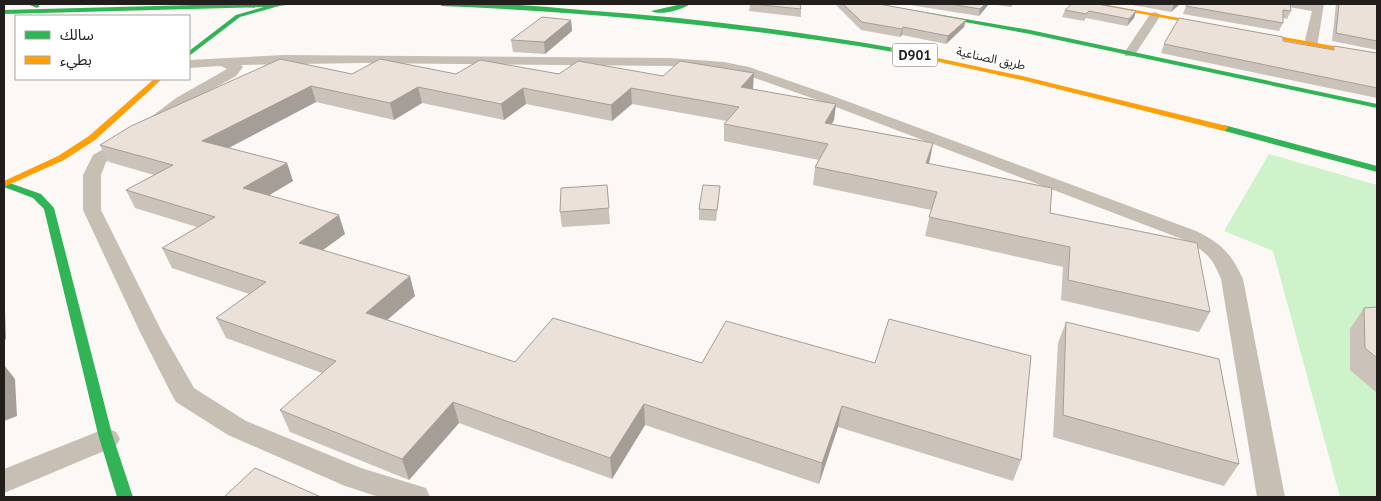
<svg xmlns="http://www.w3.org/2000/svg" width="1381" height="501" font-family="'PT Sans','Noto Sans Arabic',sans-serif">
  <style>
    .green { fill: #cef2ca }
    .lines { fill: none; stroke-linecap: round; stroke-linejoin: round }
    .street { fill: #c8bfb4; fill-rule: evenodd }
    .fast { fill: #30b455; fill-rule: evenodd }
    .slow { fill: #ff9f0a; fill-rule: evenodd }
    .wall { fill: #cbc2ba }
    .shaded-wall { fill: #a59e97 }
    .building { fill: #ece1d8; stroke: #a59e97 }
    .labels { text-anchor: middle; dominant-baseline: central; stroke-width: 4.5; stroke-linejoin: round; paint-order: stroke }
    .far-street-label { font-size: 12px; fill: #211e1b; stroke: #fff }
    .shield { fill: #fff; stroke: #64625f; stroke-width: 1 }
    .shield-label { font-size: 14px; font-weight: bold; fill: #211e1b }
  </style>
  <rect width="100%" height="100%" fill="#fbf8f5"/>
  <polygon class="green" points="1269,154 1377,185 1377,497 1340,497 1273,251 1224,231"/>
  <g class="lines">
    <g class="street">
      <polygon points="1282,4 1324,4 1317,47 1309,47 1305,40 1312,11 1283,6"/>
      <polygon points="1155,12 1161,15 1136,53 1135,56 1125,56 1124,53 1151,13"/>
      <path d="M 284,55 L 670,58 L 724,62 L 749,67 L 833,96 L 1196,231 C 1221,243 1231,253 1243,279 L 1285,497 L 1257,497 L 1221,279 C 1212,256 1204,250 1182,239 L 823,102 L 741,73 L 724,70 L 670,66 L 361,63 L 241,65 L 243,67 L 236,76 L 186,104 L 135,144 L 106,162 L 101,175 L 101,210 L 162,332 L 194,388 L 246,421 L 361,468 L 426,488 L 430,497 L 379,497 L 345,486 L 228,435 L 176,402 L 172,395 L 140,332 L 83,210 L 83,175 L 93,155 L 123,138 L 176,98 L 227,69 L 221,66 L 189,68 L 189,60 Z"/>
      <polygon points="107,428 116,432 120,439 116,446 4,493 4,469"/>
    </g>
    <g class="fast">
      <polygon points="27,4 36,4 40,6 37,8"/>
      <polygon points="232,4 294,4 279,6 240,17 189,56 189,51 236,15 264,7 4,14 4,10"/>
      <path d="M 439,4 C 486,1 535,6 582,10 C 687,17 791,30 894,48 L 898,50 L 894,52 C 744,27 594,12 442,6 Z"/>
      <path d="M 682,4 L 690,4 C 682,10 660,16 651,11 Z"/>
      <polygon points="866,4 878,4 1030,30 1377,104 1377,108 1030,34"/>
      <polygon points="1224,125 1377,166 1377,172 1221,130 1221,126"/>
      <polygon points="4,181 41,194 54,208 112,434 133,497 117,497 98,434 44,209 33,198 4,187"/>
    </g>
    <g class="slow">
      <polygon points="1090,4 1102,4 1377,54 1377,58"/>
      <polygon points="891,48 1022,76 1227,126 1228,128 1224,131 1022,80 894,52 890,50"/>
      <polygon points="154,79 162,79 95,140 64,160 4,187 4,181 58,156 89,136"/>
    </g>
  </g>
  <g class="wall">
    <polygon points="750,4 801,9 801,17 749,11"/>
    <polygon points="838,4 879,4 964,27 946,44 902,35 900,37 861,30 837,6"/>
    <polygon points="904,4 989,4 979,16"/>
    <polygon points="990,4 1014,4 1011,7"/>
    <polygon points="1126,4 1180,4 1171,12 1144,7 1145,5 1143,7"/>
    <polygon points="1290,4 1291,11 1287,19 1283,18 1283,23 1279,31 1183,14 1186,6"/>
    <polygon points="1336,4 1377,4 1377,50 1332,41"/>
    <polygon points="1065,10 1136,11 1134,18 1127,26 1086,18 1084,21 1062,17"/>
    <polygon points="571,20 572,31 545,54 513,52 511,40"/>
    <polygon points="1283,41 1332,50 1334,46 1377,53 1377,98 1161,53 1164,44"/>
    <polygon points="352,74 559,74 663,76 753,89 836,104 834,120 832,124 933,143 928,164 1050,213 1210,312 1199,332 1061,300 1063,267 925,236 931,210 813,185 815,167 819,160 724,141 724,124 727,121 632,104 612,121 526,104 504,120 422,103 394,120 316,102 229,148 287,163 293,181 269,195 345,234 323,250 415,296 387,320 515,362 553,318 1021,460 1013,481 838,427 819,484 645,425 612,479 459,423 409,480 290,432 280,410 322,373 226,338 216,318 249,294 172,268 162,248 197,227 135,208 126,190 154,175 109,162 100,145"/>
    <polygon points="607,185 610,224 562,227 560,212"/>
    <polygon points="719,197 716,221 699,220 699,209"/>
    <polygon points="1377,307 1377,393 1350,370 1350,329 1364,308"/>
    <polygon points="1066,322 1239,464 1224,486 1053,437 1058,343"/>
  </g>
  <g class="shaded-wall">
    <polygon points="985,4 989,4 979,16 980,9"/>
    <polygon points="1174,4 1180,4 1171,12"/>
    <polygon points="1136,11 1134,18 1127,26 1129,19"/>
    <polygon points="571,20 572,31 545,54 544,42"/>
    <polygon points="966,20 964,27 946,44 948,36"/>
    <polygon points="903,27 902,35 900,37 902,29"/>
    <polygon points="754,73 753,89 741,103 741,87"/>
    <polygon points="311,86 316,102 209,158 202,141"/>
    <polygon points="418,87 422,103 394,120 390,103"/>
    <polygon points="523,88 526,104 504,120 501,104"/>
    <polygon points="631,88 632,104 612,121 611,105"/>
    <polygon points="836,104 834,120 823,140 825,123"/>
    <polygon points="933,143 930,160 922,181 926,163"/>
    <polygon points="287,163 293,181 251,206 243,188"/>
    <polygon points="339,215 345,234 306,262 299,243"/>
    <polygon points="410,276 415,296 372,333 366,313"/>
    <polygon points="4,309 5,310 6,339 4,340"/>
    <polygon points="4,365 15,379 17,416 4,421"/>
    <polygon points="453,402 459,423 409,480 402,459"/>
    <polygon points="644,404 645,425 612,479 610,458"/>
    <polygon points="842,406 838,427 819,484 822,463"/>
  </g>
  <g class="building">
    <polygon points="752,4 800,4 801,9"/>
    <polygon points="843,4 879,4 966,20 948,36 903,27 902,29 862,22"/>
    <polygon points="950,4 985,4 980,9"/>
    <polygon points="1072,4 1097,4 1136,11 1129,19 1089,11 1086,14 1065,10"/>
    <polygon points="1187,4 1290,4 1291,11 1283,10 1283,23 1186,6"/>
    <polygon points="1339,4 1377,4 1377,41 1336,33"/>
    <polygon points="542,17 571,20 544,42 511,40"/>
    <polygon points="1179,18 1283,37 1283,41 1334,50 1334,46 1377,53 1377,88 1164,44"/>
    <polygon points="280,59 352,74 380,59 456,74 480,60 559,74 578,61 663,76 680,61 754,73 741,87 836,104 825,123 933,143 926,163 1052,188 1050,213 1197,243 1210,312 1068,280 1070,247 929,217 937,192 815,167 828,144 724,124 739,107 631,88 611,105 523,88 501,104 418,87 390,103 311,86 202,141 287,163 243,188 339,215 299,243 410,276 366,313 515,362 553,318 702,363 726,321 875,363 889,319 1031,356 1021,460 842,406 822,463 644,404 610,458 453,402 402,459 280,410 336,361 216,318 266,282 162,248 215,217 126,190 173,165 100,145 131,126"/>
    <polygon points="607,185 609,208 560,212 561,188"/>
    <polygon points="703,185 720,186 717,210 699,209"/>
    <polygon points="1377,307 1377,358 1365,348 1364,308"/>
    <polygon points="1066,322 1219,359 1239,464 1063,415"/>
    <polygon points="255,468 321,497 224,497"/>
  </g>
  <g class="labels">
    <g class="far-street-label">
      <text transform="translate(991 58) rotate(12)">طريق الصناعية</text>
    </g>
    <rect class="shield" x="892.5" y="43.5" width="45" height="23" rx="4"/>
    <g class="shield-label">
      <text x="915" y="55">D901</text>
    </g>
  </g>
  <rect width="1381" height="501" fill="none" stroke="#211e1b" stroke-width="10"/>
  <rect x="15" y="15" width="175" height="65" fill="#ffffff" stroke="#a6a5a4"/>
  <rect x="25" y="31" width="25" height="8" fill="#30b455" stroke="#a6a5a4"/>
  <text x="60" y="40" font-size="15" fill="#211e1b">سالك</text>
  <rect x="25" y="56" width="25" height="8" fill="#ff9f0a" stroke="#a6a5a4"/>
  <text x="60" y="65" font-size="15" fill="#211e1b">بطيء</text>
</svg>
